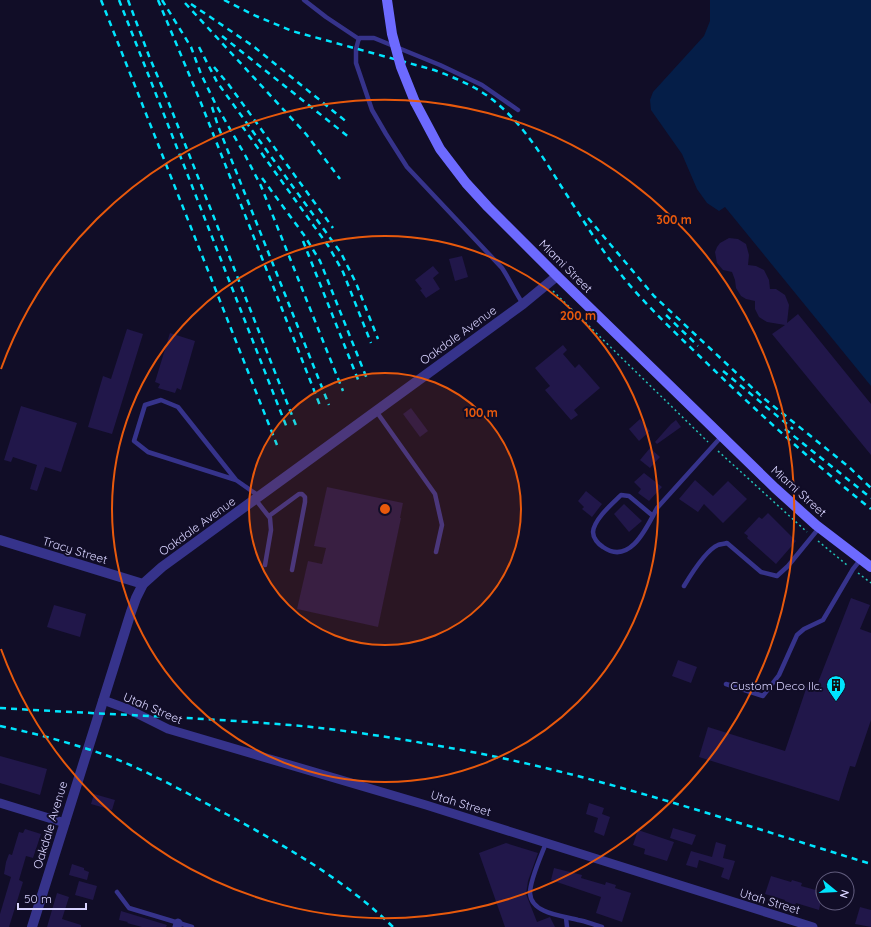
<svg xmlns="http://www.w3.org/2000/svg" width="871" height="927" font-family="Quicksand,sans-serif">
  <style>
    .water { fill: #051e48 }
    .building { fill: #21174a }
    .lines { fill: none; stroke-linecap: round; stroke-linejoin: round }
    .path { stroke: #23c3b9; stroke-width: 1.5; stroke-dasharray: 2 3; stroke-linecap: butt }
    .service { stroke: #36338b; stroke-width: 4.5 }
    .minor { stroke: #36338b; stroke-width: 9 }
    .tertiary { stroke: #36338b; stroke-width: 10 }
    .secondary { stroke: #6d6aff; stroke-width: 10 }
    .rail { stroke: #00e5fe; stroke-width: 2.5; stroke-dasharray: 6 5; stroke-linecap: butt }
    .secondary-bridge { stroke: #6d6aff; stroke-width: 10 }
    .ring { fill: none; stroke: #e8590c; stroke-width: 2 }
    .labels { text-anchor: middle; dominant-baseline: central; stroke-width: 4; stroke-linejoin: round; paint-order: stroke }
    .street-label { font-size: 12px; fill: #d8d3ff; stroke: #110d27 }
    .poi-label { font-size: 12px; fill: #d8d3ff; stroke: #110d27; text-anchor: end }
    .centre { fill: #e8590c; stroke: #110d27; stroke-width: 2 }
    .ring-label { font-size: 12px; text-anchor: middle; font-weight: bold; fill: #e8590c; stroke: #110d27; stroke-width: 4; stroke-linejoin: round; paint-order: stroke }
  </style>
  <rect width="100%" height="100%" fill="#110d27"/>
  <polygon class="water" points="710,0 871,0 871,386 725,207 719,211 707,203 697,189 682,154 651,110 650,100 653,92 704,36 710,21"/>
  <g class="building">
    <polygon points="729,238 738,239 746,244 749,255 748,265 756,266 764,270 769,280 770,289 776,289 785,295 789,305 787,323 798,314 871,404 871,455 772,334 785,325 767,322 759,317 755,309 755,301 746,299 741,296 736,288 735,280 732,272 723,270 717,263 715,252 717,247 720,243"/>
    <polygon points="462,256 468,277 455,281 449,259"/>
    <polygon points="433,266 439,273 433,278 440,289 426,298 420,290 422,289 415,280"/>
    <polygon points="127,329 143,334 112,434 88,427 103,376 111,379"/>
    <polygon points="170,333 195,341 181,390 177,388 175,393 158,388 160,384 155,382"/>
    <polygon points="563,345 567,350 563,354 575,368 579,364 600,388 574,410 578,415 571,420 545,390 550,386 535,368"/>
    <polygon points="21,406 77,423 61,472 45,467 37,491 30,489 37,465 13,457 11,462 4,460"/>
    <polygon points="411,408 428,431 420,437 403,414"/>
    <polygon points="640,419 650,431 639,441 629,429"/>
    <polygon points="676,420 681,427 657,444 655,442 671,424"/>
    <polygon points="650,448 660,457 650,468 640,460"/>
    <polygon points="644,473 662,487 649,501 638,493 641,489 634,482"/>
    <polygon points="695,480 713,496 728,481 747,499 723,523 704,504 698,512 679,499"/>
    <polygon points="327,487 403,503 400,518 401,518 378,627 297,609 308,561 322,564 326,548 314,546"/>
    <polygon points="586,491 602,504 592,517 582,509 584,507 578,501"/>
    <polygon points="624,504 642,521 629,532 614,514"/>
    <polygon points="768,513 796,541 776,564 747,538 748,536 744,533 759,517 762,519"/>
    <polygon points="851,598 870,605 860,629 871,633 871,720 855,767 850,766 839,801 699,757 708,727 785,751 808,683 817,685"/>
    <polygon points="54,605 86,614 80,637 47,627"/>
    <polygon points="678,660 697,667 691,683 672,676"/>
    <polygon points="0,756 47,769 40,795 0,783"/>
    <polygon points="94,794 115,800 112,810 91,804"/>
    <polygon points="589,803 604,808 602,814 610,817 604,836 594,832 598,818 586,814"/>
    <polygon points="673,828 696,835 692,845 670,838"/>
    <polygon points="25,829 41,834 33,858 26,856 19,880 23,882 9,927 0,927 0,914 11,877 4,874 6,862 9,854 12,855 19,832 23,833"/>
    <polygon points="638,830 674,842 667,861 644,854 645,849 633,845"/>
    <polygon points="716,842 726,845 723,858 735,861 729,880 721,877 724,868 699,860 697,868 686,865 691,851 712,857"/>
    <polygon points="506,843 538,853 528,881 526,894 537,922 550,917 555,927 505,927 479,853"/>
    <polygon points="72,864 84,868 84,870 89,872 87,880 69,875"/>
    <polygon points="554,868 582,875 581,878 605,885 606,882 616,885 615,888 631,893 622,922 596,913 601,897 551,880"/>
    <polygon points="771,876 791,882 792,880 802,883 801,886 823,892 819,910 796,903 795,905 785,901 785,900 765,894"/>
    <polygon points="79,881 97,886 93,900 75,895"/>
    <polygon points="57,893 69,897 62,919 81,925 81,927 47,927"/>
    <polygon points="860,907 871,910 871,927 855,924"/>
    <polygon points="121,911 167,925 166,927 142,927 127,923 128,922 119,920"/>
  </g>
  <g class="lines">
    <g class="path">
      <polyline points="553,291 708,442"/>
      <polyline points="718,451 807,532"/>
      <polyline points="818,541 847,565"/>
      <polyline points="858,573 871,583"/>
    </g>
    <g class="service">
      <polyline points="304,0 326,17 359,39"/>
      <path d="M 518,110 L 482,85 L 440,65 L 374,38 L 359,38 L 356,49 L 356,63 L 372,110 L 386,134 L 407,167 L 502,268 C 510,280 515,292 523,304"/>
      <polyline points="376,411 435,494 442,525 436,552"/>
      <polyline points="236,480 178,407 161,400 145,405 134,441 148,452 236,480 259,496"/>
      <polyline points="255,499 270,518 271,530 265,565"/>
      <polyline points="269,516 299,494 302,494 305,497 305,502 292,570"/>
      <path d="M 653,516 L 629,496 L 621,495 C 613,503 594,519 593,532 C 593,538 598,544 603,547 C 630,566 647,527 657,508 L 722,436"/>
      <path d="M 684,586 C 690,576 706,550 718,545 C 720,544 724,544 727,543 L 761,572 L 777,576 L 788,566 L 819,528"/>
      <polyline points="726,684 763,696 779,675 797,635 804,629 823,620 853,569 861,559"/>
      <path d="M 546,843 C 541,856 530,880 530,893 C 531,914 564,916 578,920 C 586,921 594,925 602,927"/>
      <polyline points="117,892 129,908 192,927"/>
      <polyline points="566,918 567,927"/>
    </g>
    <g class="minor">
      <polyline points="103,700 128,709 168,729 426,805 813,927"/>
      <polyline points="0,803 65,823"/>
      <polyline points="177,927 178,923"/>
    </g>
    <g class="tertiary">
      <polyline points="0,540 143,584"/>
      <polyline points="32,927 131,612 136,598 143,584 162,567 523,304 557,276"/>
    </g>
    <polyline class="secondary" points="415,102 440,149 466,183 488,207 557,276 775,488 816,525 871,567"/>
    <g class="rail">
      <polyline points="101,0 277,445"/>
      <polyline points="119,0 287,428"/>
      <polyline points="128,0 149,56 168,101 297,428"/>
      <polyline points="158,0 201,103 321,408"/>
      <polyline points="162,0 191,47 201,74 215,103 245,155 261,186 343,391"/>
      <path d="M 224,0 L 256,16 L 292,31 L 434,70 C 448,75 462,81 475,88 C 514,110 538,149 561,186 C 584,221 605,257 633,289 C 658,317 686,343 713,369 C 764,418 816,465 871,509"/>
      <polyline points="185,3 306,134 340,179"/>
      <polyline points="191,4 253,46 348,123"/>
      <polyline points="222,36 350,138"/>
      <polyline points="199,47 217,82 341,253 356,283 378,339"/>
      <polyline points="214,67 229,85 333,228"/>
      <polyline points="212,107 218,126 329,405"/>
      <polyline points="242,126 329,247 343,272 371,343"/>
      <polyline points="262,178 304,235 320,261 367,379"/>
      <polyline points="588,218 654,296 761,396 849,467 871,488"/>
      <polyline points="303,241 359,382"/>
      <polyline points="666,315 698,346"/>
      <polyline points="723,371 793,429"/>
      <polyline points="785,429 871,498"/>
      <path d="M 0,708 C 97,714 193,717 290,725 C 349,730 408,740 467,751 C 604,777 737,823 871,864"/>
      <path d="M 0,726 C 38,734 75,744 111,757 C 152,773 190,795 228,815 C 287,847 345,880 393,927"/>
    </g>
    <polyline class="secondary-bridge" points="387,0 392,34 401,67 415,102"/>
  </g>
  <circle cx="385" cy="509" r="136" fill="#e8590c" fill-opacity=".12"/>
  <g class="ring">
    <circle cx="385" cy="509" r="136"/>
    <circle cx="385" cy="509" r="273"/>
    <path d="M1 369A409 409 0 1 1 1 649"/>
  </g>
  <defs>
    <symbol id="building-pin" viewBox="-11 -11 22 30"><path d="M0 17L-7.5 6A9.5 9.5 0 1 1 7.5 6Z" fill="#00e5fe" stroke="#110d27"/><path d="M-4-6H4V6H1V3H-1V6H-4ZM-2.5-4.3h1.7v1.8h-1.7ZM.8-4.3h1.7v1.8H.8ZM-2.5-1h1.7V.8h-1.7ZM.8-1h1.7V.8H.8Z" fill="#111"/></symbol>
  </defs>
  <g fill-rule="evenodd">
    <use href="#building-pin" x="825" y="674" width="22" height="30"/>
  </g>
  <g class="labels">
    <g class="street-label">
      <text transform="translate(566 266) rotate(45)">Miami Street</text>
      <text transform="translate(458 335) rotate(-36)">Oakdale Avenue</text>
      <text transform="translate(799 491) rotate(42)">Miami Street</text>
      <text transform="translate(197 526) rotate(-36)">Oakdale Avenue</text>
      <text transform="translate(75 550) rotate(17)">Tracy Street</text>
      <text transform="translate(153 708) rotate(23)">Utah Street</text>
      <text transform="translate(461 803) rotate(17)">Utah Street</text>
      <text transform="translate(50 825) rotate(-73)">Oakdale Avenue</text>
      <text transform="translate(770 901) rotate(17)">Utah Street</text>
    </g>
    <g class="poi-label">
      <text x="822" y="685">Custom Deco llc.</text>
    </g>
  </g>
  <circle cx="385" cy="509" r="6" class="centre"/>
  <g class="ring-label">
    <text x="674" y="224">300 m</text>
    <text x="578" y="320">200 m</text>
    <text x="481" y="417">100 m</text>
  </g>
  <g transform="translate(835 891) rotate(108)"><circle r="19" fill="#110d27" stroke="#615c7d"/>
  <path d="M0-3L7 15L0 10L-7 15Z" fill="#00e5fe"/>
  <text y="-6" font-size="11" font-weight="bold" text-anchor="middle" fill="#d8d3ff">N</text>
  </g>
  <path d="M18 903v6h68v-6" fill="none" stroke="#d8d3ff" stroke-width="2"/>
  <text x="24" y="903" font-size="12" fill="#d8d3ff" stroke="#110d27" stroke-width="3" paint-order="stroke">50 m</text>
</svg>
